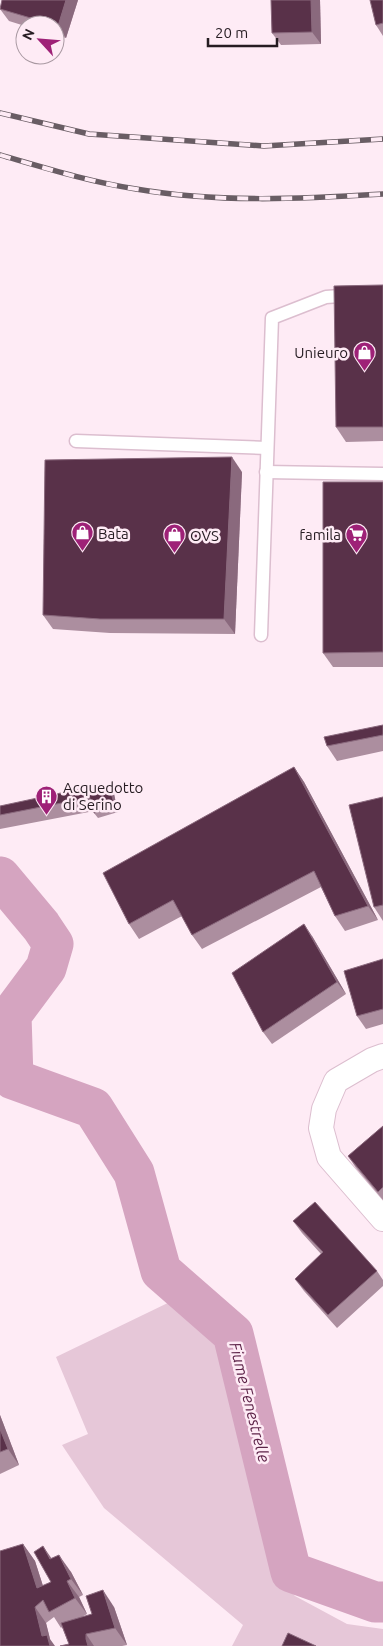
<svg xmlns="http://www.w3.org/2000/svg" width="383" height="1646" font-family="Ubuntu,sans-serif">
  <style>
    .green { fill: #e6c7d8 }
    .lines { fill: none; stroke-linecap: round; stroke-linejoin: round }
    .river { stroke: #d5a4c0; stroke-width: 41 }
    .lane-casing { stroke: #dcbecf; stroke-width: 15 }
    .street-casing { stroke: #dcbecf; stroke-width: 26 }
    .lane { stroke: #fff; stroke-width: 12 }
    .street { stroke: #fff; stroke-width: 24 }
    .rail-casing { stroke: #695d64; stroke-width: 5.5 }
    .rail { stroke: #feebf5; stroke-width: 4; stroke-dasharray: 11; stroke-linecap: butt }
    .wall { fill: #ac8e9f }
    .shaded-wall { fill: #8a697d }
    .building { fill: #593149; stroke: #8a697d }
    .labels { text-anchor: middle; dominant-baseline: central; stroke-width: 5; stroke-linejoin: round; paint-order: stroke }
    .poi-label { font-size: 15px; fill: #261c22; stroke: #feebf5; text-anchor: start }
    .water-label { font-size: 16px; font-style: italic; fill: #5d2348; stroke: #feebf5 }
  </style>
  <rect width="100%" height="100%" fill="#feebf5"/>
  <polygon class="green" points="176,1299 233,1366 272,1570 295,1596 347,1624 383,1629 383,1646 232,1646 243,1625 104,1508 62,1445 88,1434 56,1357"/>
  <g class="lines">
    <polyline class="river" points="0,877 41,926 53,944 46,968 11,1015 13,1079 93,1108 134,1173 161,1271 233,1334 291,1572 375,1602 383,1602"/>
    <defs>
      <g id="lane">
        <polyline points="76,441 267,448"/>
        <polyline points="266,472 383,474"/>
        <polyline points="261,635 272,318 326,297 383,293"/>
      </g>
      <polyline id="street" points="383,1056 372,1060 336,1081 324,1109 321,1128 329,1157 383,1219"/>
    </defs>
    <use href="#lane" class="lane-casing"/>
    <use href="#street" class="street-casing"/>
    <use href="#lane" class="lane"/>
    <use href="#street" class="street"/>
    <defs>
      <g id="rail">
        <polyline points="0,113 89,134 264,146 383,139"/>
        <path d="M 0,155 C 45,168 90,182 136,189 C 218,203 301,199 383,194"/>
      </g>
    </defs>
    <use href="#rail" class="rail-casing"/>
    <use href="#rail" class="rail"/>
  </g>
  <g class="wall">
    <polygon points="78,0 66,38 55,35 55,25 25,25 25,26 9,21 0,9"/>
    <polygon points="271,0 320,0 321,44 281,45 272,33"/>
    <polygon points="383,0 383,36 376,25"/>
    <polygon points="383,285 383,441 346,442 336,427"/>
    <polygon points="242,472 235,634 110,633 53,629 43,615"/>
    <polygon points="383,482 383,667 333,667 323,653"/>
    <polygon points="383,725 383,751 337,761 327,746"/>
    <polygon points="294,767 304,782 378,920 345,931 335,916 321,887 202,949 192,935 182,916 139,939 129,924"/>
    <polygon points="114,794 118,812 98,818 94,813 94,811 0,829 0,806 89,795"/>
    <polygon points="383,797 383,921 374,907"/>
    <polygon points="312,936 346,994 272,1044 263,1032"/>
    <polygon points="383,959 383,1024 366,1029 357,1016"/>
    <polygon points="383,1126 383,1200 356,1168 348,1156"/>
    <polygon points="293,1221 377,1271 383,1280 383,1286 337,1328 304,1291 295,1279 321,1254 302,1233"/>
    <polygon points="0,1415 19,1465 0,1474"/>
    <polygon points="23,1544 35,1561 43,1586 51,1582 52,1559 71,1572 83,1595 79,1597 87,1614 80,1618 114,1607 127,1645 122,1646 60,1646 69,1644 62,1627 61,1628 54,1617 46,1623 50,1639 0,1646"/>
  </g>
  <g class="shaded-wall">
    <polygon points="66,0 78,0 66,38 58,26"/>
    <polygon points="311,0 320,0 321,44 312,32"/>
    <polygon points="232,457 242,472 235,634 224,619"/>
    <polygon points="294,767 304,782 378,920 368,906"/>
    <polygon points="84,788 93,800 96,810 87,798"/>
    <polygon points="110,789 114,794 118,812 115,807"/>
    <polygon points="304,924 312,936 346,994 337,982"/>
    <polygon points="0,1415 19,1465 8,1449 0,1429"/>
    <polygon points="23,1544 35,1561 49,1605 37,1588"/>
    <polygon points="43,1546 54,1562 50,1559"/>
    <polygon points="59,1555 71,1572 83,1595 71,1579"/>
    <polygon points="67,1581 79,1597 87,1614 75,1598"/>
    <polygon points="103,1590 114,1607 127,1645 115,1628"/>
    <polygon points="35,1607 46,1623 50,1639 55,1646 49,1646 42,1636"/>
    <polygon points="86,1634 94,1646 88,1646 86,1639"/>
  </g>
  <g class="building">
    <polygon points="2,0 66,0 58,26 0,9"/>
    <polygon points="271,0 311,0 312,32 272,33"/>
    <polygon points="370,0 383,0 383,23 376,25"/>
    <polygon points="383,285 383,427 336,427 334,286"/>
    <polygon points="232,457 224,619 100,619 43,615 45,460"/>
    <polygon points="323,482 383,482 383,652 323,653"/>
    <polygon points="383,725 383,735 327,746 324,737"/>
    <polygon points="294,767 368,906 335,916 314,871 192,935 173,900 129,924 103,873"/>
    <polygon points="84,788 87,798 0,815 0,806"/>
    <polygon points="110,789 115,807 94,813 89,795"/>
    <polygon points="383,797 383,905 374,907 349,805"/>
    <polygon points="304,924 337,982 263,1032 232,973"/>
    <polygon points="383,959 383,1009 357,1016 344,971"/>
    <polygon points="383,1126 383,1187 378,1192 348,1156"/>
    <polygon points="315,1202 377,1271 328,1315 295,1279 323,1252 293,1221"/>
    <polygon points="0,1429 8,1449 0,1452"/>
    <polygon points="23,1544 37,1588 51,1582 34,1552 43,1546 50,1559 59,1555 71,1579 67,1581 75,1598 49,1612 43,1600 35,1607 42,1636 47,1635 50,1646 0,1646 0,1551"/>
    <polygon points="103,1590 115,1628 86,1634 86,1639 88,1646 60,1646 69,1644 61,1623 92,1614 86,1596"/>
    <polygon points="288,1633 316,1646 282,1646"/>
  </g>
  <defs>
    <symbol id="shop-pin" viewBox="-11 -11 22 30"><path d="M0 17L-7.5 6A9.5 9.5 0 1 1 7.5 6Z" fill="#9e2177" stroke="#feebf5"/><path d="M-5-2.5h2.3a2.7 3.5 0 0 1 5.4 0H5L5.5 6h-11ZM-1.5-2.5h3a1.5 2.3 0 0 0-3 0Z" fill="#fff"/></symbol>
    <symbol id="supermarket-pin" viewBox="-11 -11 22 30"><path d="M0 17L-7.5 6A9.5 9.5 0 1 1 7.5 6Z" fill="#9e2177" stroke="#feebf5"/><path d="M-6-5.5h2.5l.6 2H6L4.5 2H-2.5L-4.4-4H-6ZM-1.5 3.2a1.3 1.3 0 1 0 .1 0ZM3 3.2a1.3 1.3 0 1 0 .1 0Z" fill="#fff"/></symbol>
    <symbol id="building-pin" viewBox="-11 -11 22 30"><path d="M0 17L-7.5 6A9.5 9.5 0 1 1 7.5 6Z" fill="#9e2177" stroke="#feebf5"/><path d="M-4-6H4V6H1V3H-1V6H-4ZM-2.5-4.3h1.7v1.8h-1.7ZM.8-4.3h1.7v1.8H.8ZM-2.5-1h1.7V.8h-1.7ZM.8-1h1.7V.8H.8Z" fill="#fff"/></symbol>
  </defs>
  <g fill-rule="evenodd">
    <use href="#shop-pin" x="352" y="340" width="25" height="34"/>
    <use href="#shop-pin" x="70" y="520" width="25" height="34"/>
    <use href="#supermarket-pin" x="344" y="522" width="25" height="34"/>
    <use href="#shop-pin" x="162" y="522" width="25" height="34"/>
    <use href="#building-pin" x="34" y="784" width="25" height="34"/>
  </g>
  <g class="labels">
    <g class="poi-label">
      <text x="348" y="352" text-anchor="end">Unieuro</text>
      <text x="98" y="533">Bata</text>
      <text x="341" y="534" text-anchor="end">famila</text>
      <text x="190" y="535">OVS</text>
      <text x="63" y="787">Acquedotto<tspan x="63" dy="17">di Serino</tspan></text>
    </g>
    <g class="water-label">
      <text transform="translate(250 1402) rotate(76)">Fiume Fenestrelle</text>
    </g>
  </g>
  <g transform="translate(40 40) rotate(296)"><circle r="24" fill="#feebf5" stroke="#a898a1"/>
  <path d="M0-4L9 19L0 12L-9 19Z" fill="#9e2177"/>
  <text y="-8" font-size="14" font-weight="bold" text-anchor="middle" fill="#261c22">N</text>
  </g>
  <path d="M208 38v8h69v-8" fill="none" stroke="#261c22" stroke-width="2.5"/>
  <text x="215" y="38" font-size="15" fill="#261c22" stroke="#feebf5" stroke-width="4" paint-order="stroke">20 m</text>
</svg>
